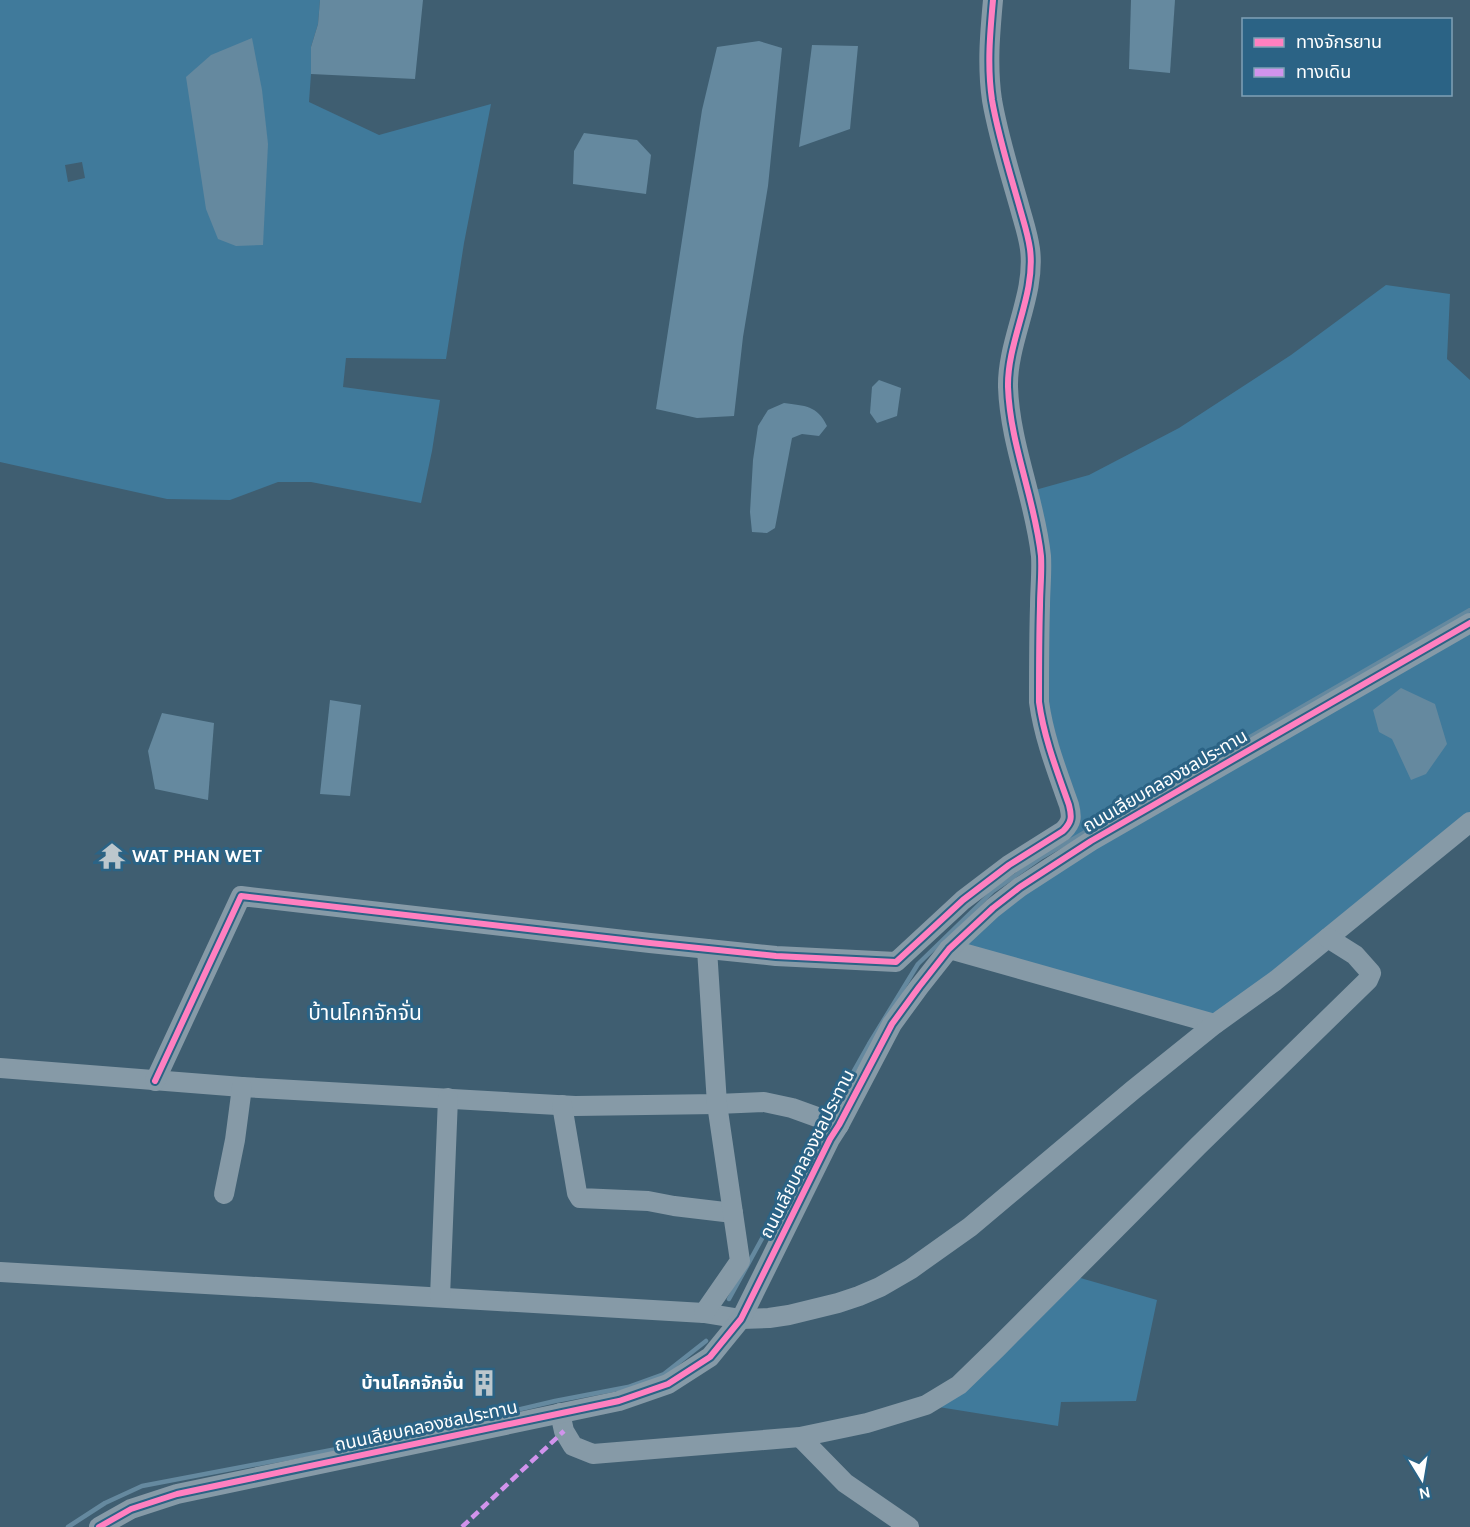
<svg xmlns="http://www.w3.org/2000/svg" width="1470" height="1527" font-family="Karla,'Noto Sans Thai',sans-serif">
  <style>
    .green { fill: #407a9b; fill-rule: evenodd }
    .water { fill: #65899f }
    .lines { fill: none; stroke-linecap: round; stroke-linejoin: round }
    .stream { stroke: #65899f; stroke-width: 4.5 }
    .minor { stroke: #869aa7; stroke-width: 20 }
    .quiet { stroke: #d193ec; stroke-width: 4.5; stroke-dasharray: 9 4.5; stroke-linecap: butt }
    .cycleway-casing { stroke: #2b6385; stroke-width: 10 }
    .cycleway { stroke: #ff80c0; stroke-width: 6 }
    .labels { text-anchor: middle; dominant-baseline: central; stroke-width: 6; stroke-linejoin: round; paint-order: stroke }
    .street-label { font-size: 18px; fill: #fff; stroke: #2b6385 }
    .poi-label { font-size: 18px; font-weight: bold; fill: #fff; stroke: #2b6385; text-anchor: start }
    .quarter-label { font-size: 21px; fill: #fff; stroke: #2b6385 }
  </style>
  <rect width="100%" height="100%" fill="#3f5e71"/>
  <g class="green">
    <path d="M 0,0 L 320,0 L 318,24 L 311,47 L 311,74 L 309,102 L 379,135 L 491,104 L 464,243 L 446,359 L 346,358 L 343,387 L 440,400 L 432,451 L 421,503 L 311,482 L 278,482 L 230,500 L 167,499 L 0,462 ZM 82,162 L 85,178 L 68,182 L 65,165 Z"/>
    <polygon points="1386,285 1450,294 1447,359 1470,380 1470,822 1215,1024 949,949 1089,841 1069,842 1063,831 1069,826 1039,660 1028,492 1089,475 1179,428 1291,355"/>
    <polygon points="1070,1275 1157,1300 1136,1401 1061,1402 1058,1426 926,1405"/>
  </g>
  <g class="water">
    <polygon points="320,0 423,0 415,79 311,74 311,47 318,24"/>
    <polygon points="1131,0 1175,0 1170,73 1129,69"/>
    <polygon points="252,38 262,90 268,144 263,245 236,246 218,239 206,209 186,77 211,55"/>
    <polygon points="759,41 782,48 768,186 743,337 734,416 697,418 656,409 702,110 717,47"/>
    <polygon points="812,45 858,46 850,129 799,147"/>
    <polygon points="584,133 637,140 651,155 646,194 573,184 574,151"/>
    <polygon points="879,380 901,388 897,416 877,423 870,413 872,387"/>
    <path d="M 784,403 C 805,406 817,405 827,426 L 819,436 L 802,434 L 792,438 L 775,528 L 767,533 L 752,532 L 750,512 L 753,460 L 758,426 L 768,410 Z"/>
    <polygon points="1401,688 1435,704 1447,744 1426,774 1411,780 1392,739 1379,732 1373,710"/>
    <polygon points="330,700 361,705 350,796 320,794"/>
    <polygon points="162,713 214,723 208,800 155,789 148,751"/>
  </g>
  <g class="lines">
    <g class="stream">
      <polyline points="829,1115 869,1044 918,964 993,891 1042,857 1470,610"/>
      <polyline points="729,1299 824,1125"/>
      <polyline points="68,1527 105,1503 142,1486 405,1436 555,1401 628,1387 664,1374 706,1341"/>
    </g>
    <g class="minor">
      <polyline points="949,949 1215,1024"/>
      <polyline points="0,1068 242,1087 575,1106 717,1104 764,1102 792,1108 839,1125"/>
      <path d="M 155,1081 L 241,896 L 650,943 L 776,956 L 896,962 L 963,900 L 1009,865 L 1063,831 C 1072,822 1072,817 1069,805 C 1057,771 1044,738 1039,702 C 1039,670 1039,638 1040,606 C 1040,590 1042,573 1041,556 C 1035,499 1010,445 1008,387 C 1007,341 1036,295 1030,249 C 1028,234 1023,220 1019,205 C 1009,170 998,135 992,100 C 987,66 990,33 993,0"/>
      <polyline points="562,1105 577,1193 580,1198 648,1201 674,1206 733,1213"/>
      <polyline points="224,1194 235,1140 242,1087"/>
      <polyline points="0,1272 704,1313 741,1319 769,1318 789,1315 838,1303 859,1296 880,1287 911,1269 970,1227 1133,1090 1215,1024 1275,981 1470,822"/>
      <polyline points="440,1297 448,1098"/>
      <polyline points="704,1313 740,1261 717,1104 707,949"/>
      <polyline points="560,1413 564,1431 573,1446 593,1454 800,1437 867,1423 926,1405 959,1385 997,1348 1198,1146 1368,980 1371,973 1355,955 1328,938"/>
      <polyline points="800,1437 845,1483 909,1527"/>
      <polyline points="99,1527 131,1509 177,1494 619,1401 668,1384 710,1357 741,1319 830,1139 839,1125 892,1024 919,987 949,949 993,908 1020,887 1091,841 1470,623"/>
    </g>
    <polyline class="quiet" points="462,1527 564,1431"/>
    <defs>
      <g id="cycleway">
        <path d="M 155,1081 L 241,896 L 650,943 L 776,956 L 896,962 L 963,900 L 1009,865 L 1063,831 C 1072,822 1072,817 1069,805 C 1057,771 1044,738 1039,702 C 1039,670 1039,638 1040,606 C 1040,590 1042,573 1041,556 C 1035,499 1010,445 1008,387 C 1007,341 1036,295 1030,249 C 1028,234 1023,220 1019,205 C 1009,170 998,135 992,100 C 987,66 990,33 993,0"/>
        <polyline points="99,1527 131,1509 177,1494 619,1401 668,1384 710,1357 741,1319 830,1139 839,1125 892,1024 919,987 949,949 993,908 1020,887 1091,841 1470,623"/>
      </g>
    </defs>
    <use href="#cycleway" class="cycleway-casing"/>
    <use href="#cycleway" class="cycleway"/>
  </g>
  <defs>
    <symbol id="temple-bare" viewBox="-9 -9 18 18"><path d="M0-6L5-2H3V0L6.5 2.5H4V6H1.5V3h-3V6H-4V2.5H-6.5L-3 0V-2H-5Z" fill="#bcc7cd" stroke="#2b6385" stroke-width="2.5" paint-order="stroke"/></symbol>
    <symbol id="building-bare" viewBox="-9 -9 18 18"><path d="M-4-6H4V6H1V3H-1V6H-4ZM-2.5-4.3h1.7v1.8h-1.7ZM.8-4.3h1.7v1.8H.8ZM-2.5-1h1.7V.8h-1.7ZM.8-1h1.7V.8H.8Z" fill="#bcc7cd" stroke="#2b6385" stroke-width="2.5" paint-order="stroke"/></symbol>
  </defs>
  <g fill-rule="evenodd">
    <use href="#temple-bare" x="93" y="837" width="38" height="38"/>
    <use href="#building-bare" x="465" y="1364" width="38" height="38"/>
  </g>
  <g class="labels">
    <g class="street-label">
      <text transform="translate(1165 781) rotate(-30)">ถนนเลียบคลองชลประทาน</text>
      <text transform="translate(807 1154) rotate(-63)">ถนนเลียบคลองชลประทาน</text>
      <text transform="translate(426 1426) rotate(-12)">ถนนเลียบคลองชลประทาน</text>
    </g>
    <g class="poi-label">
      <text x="132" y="856">WAT PHAN WET</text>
      <text x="464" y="1383" text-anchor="end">บ้านโคกจักจั่น</text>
    </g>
    <g class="quarter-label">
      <text x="365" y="1013">บ้านโคกจักจั่น</text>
    </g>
  </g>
  <rect x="1242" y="18" width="210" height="78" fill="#2b6385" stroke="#80a1b6" stroke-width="1.5"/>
  <rect x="1254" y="38" width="30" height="9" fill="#ff80c0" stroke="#80a1b6" stroke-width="1.5"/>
  <text x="1296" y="48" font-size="18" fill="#ffffff">ทางจักรยาน</text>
  <rect x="1254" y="68" width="30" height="9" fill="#d193ec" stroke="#80a1b6" stroke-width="1.5"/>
  <text x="1296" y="78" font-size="18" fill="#ffffff">ทางเดิน</text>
  <g transform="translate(1422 1479) rotate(169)" stroke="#2b6385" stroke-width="4.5" paint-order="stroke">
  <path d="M0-4.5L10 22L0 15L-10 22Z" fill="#ffffff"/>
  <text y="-9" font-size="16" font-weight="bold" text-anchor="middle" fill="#ffffff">N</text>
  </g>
</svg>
